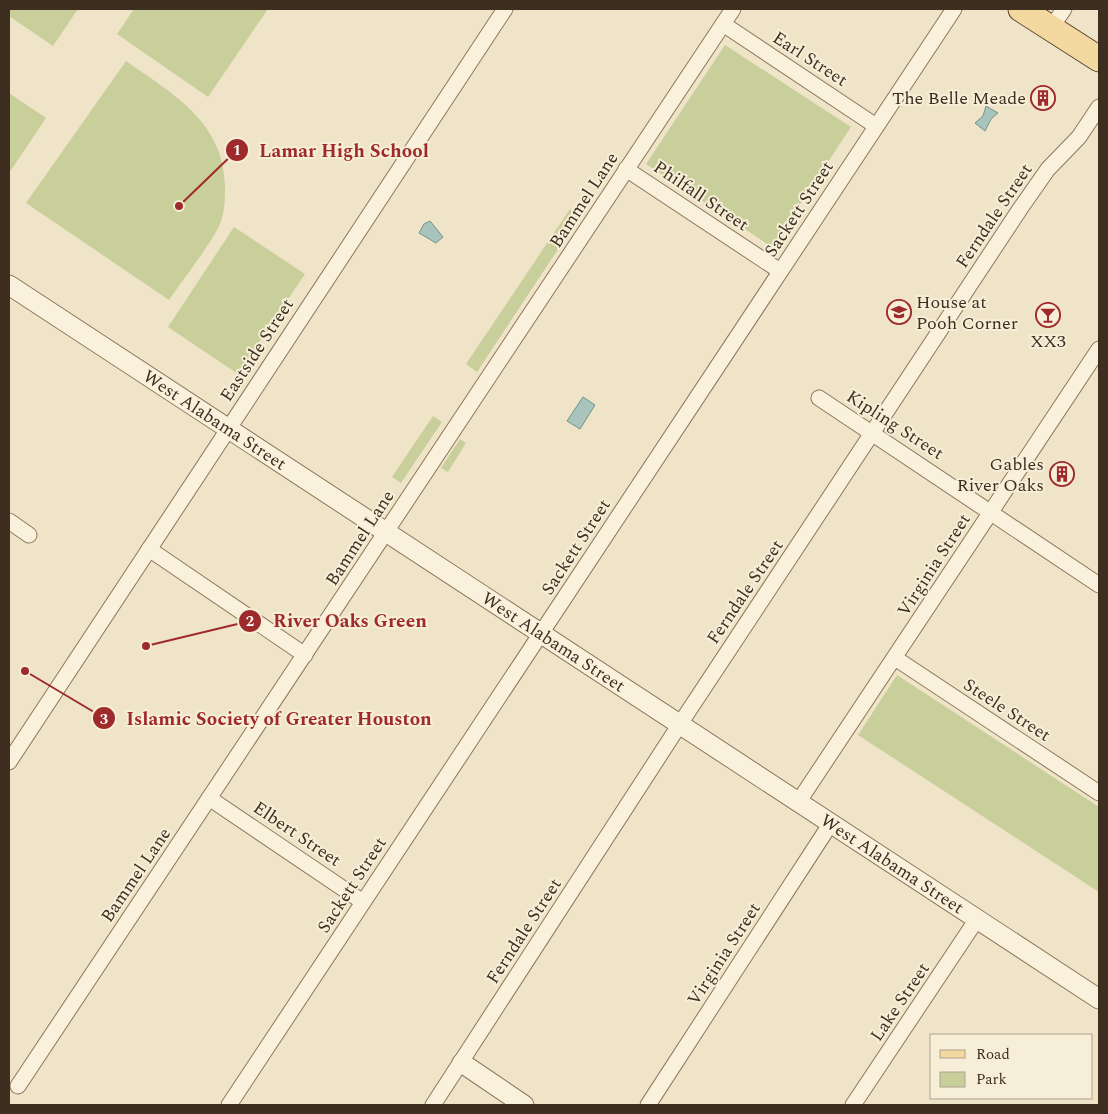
<svg xmlns="http://www.w3.org/2000/svg" width="1108" height="1114" font-family="Spectral,serif">
  <style>
    .green { fill: #c9cf9b }
    .water { fill: #a9c4bc; stroke: #6f938a }
    .lines { fill: none; stroke-linecap: round; stroke-linejoin: round }
    .minor-casing { stroke: #8d765c; stroke-width: 17 }
    .tertiary-casing { stroke: #8d765c; stroke-width: 21 }
    .primary-casing { stroke: #5b4430; stroke-width: 27 }
    .minor { stroke: #faf1dc; stroke-width: 15 }
    .tertiary { stroke: #faf1dc; stroke-width: 19 }
    .primary { stroke: #f3d9a0; stroke-width: 25 }
    .labels { text-anchor: middle; dominant-baseline: central; stroke-width: 4; stroke-linejoin: round; paint-order: stroke }
    .street-label { font-size: 18px; fill: #3d2e20; stroke: #f7eed8 }
    .poi-label { font-size: 18px; fill: #3d2e20; stroke: #f7eed8; text-anchor: end }
    .leader { fill: none; stroke: #9e2a2b; stroke-width: 2 }
    .callout-dot { fill: #9e2a2b; stroke: #f7eed8; stroke-width: 2 }
    .mark-label { font-size: 15px; text-anchor: middle; font-weight: bold; fill: #fff }
    .callout-label { font-size: 19px; text-anchor: middle; font-weight: bold; fill: #9e2a2b; stroke: #f7eed8; stroke-width: 4; stroke-linejoin: round; paint-order: stroke }
  </style>
  <rect width="100%" height="100%" fill="#f0e4c8"/>
  <g class="green">
    <polygon points="9,9 78,9 53,46 9,16"/>
    <polygon points="134,9 268,9 208,97 117,34"/>
    <polygon points="725,45 851,127 772,247 646,164"/>
    <path d="M 126,61 C 173,94 224,122 225,186 C 225,199 225,212 220,224 C 209,247 184,278 169,300 L 26,203 Z"/>
    <polygon points="9,93 46,118 9,173"/>
    <polygon points="570,209 580,216 477,372 466,364"/>
    <polygon points="234,227 305,274 238,374 168,327"/>
    <polygon points="433,416 442,422 401,483 392,477"/>
    <polygon points="460,439 466,443 448,472 441,468"/>
    <polygon points="897,675 1099,807 1099,892 858,735"/>
  </g>
  <g class="water">
    <polygon points="986,106 998,113 991,119 985,131 975,123 983,116"/>
    <polygon points="430,221 443,237 436,243 419,233 424,224"/>
    <polygon points="583,397 595,405 580,429 567,421"/>
  </g>
  <g class="lines">
    <defs>
      <g id="minor">
        <polyline points="723,24 876,126"/>
        <polyline points="1051,28 1064,9"/>
        <polyline points="626,169 780,271"/>
        <polyline points="819,398 1099,585"/>
        <polyline points="9,521 29,535"/>
        <polyline points="149,549 305,655"/>
        <polyline points="895,658 1099,793"/>
        <polyline points="9,762 505,9"/>
        <polyline points="209,798 363,902"/>
        <polyline points="799,801 1099,349"/>
        <polyline points="18,1086 733,9"/>
        <polyline points="229,1105 954,9"/>
        <polyline points="433,1105 680,724 1020,209 1048,169 1079,137 1099,107"/>
        <polyline points="648,1105 831,823"/>
        <polyline points="853,1105 977,919"/>
      </g>
      <g id="tertiary">
        <path id="s1" d="M 9,285 L 1099,999"/>
        <polyline points="462,1063 524,1105"/>
      </g>
      <polyline id="primary" points="1021,9 1099,59"/>
    </defs>
    <use href="#minor" class="minor-casing"/>
    <use href="#tertiary" class="tertiary-casing"/>
    <use href="#primary" class="primary-casing"/>
    <use href="#minor" class="minor"/>
    <use href="#tertiary" class="tertiary"/>
    <use href="#primary" class="primary"/>
  </g>
  <defs>
    <symbol id="building-ring" viewBox="-11 -11 22 22"><circle r="9.5" fill="#f7eed8" stroke="#9e2a2b" stroke-width="1.5"/><path d="M-4-6H4V6H1V3H-1V6H-4ZM-2.5-4.3h1.7v1.8h-1.7ZM.8-4.3h1.7v1.8H.8ZM-2.5-1h1.7V.8h-1.7ZM.8-1h1.7V.8H.8Z" fill="#9e2a2b"/></symbol>
    <symbol id="school-ring" viewBox="-11 -11 22 22"><circle r="9.5" fill="#f7eed8" stroke="#9e2a2b" stroke-width="1.5"/><path d="M0-5L7-2L0 1L-7-2ZM-4 1L0 2.5L4 1V4Q0 6-4 4Z" fill="#9e2a2b"/></symbol>
    <symbol id="bar-ring" viewBox="-11 -11 22 22"><circle r="9.5" fill="#f7eed8" stroke="#9e2a2b" stroke-width="1.5"/><path d="M-6-5H6L.8 .8V4.5H3.5V6h-7V4.5H-.8V.8Z" fill="#9e2a2b"/></symbol>
  </defs>
  <g fill-rule="evenodd">
    <use href="#building-ring" x="1029" y="84" width="28" height="28"/>
    <use href="#school-ring" x="885" y="298" width="28" height="28"/>
    <use href="#bar-ring" x="1034" y="301" width="28" height="28"/>
    <use href="#building-ring" x="1048" y="460" width="28" height="28"/>
  </g>
  <g class="labels">
    <g class="street-label">
      <text transform="translate(810 59) rotate(33)">Earl Street</text>
      <text transform="translate(701 196) rotate(34)">Philfall Street</text>
      <text transform="translate(584 200) rotate(-57)">Bammel Lane</text>
      <text transform="translate(799 209) rotate(-57)">Sackett Street</text>
      <text transform="translate(994 216) rotate(-56)">Ferndale Street</text>
      <text transform="translate(257 350) rotate(-57)">Eastside Street</text>
      <text stroke="none"><textPath href="#s1" startOffset="246">West Alabama Street</textPath></text>
      <text transform="translate(895 425) rotate(33)">Kipling Street</text>
      <text transform="translate(360 538) rotate(-57)">Bammel Lane</text>
      <text transform="translate(576 547) rotate(-57)">Sackett Street</text>
      <text transform="translate(934 565) rotate(-57)">Virginia Street</text>
      <text transform="translate(745 592) rotate(-56)">Ferndale Street</text>
      <text stroke="none"><textPath href="#s1" startOffset="651">West Alabama Street</textPath></text>
      <text transform="translate(1007 710) rotate(33)">Steele Street</text>
      <text transform="translate(297 834) rotate(34)">Elbert Street</text>
      <text stroke="none"><textPath href="#s1" startOffset="1056">West Alabama Street</textPath></text>
      <text transform="translate(136 875) rotate(-56)">Bammel Lane</text>
      <text transform="translate(352 885) rotate(-57)">Sackett Street</text>
      <text transform="translate(524 931) rotate(-57)">Ferndale Street</text>
      <text transform="translate(724 954) rotate(-57)">Virginia Street</text>
      <text transform="translate(900 1002) rotate(-56)">Lake Street</text>
    </g>
    <g class="poi-label">
      <text x="1026" y="98">The Belle Meade</text>
      <text x="916" y="302" text-anchor="start">House at<tspan x="916" dy="21">Pooh Corner</tspan></text>
      <text x="1048" y="341" text-anchor="middle">XX3</text>
      <text x="1044" y="464">Gables<tspan x="1044" dy="21">River Oaks</tspan></text>
    </g>
  </g>
  <path class="leader" d="M179 206L237 150M146 646L250 621M25 671L104 718"/>
  <g class="callout-dot">
    <circle cx="179" cy="206" r="5"/>
    <circle cx="146" cy="646" r="5"/>
    <circle cx="25" cy="671" r="5"/>
    <circle cx="237" cy="150" r="12"/>
    <circle cx="250" cy="621" r="12"/>
    <circle cx="104" cy="718" r="12"/>
  </g>
  <g class="mark-label">
    <text x="237" y="155">1</text>
    <text x="250" y="626">2</text>
    <text x="104" y="724">3</text>
  </g>
  <g class="callout-label">
    <text x="344" y="157">Lamar High School</text>
    <text x="350" y="627">River Oaks Green</text>
    <text x="279" y="725">Islamic Society of Greater Houston</text>
  </g>
  <rect width="1108" height="1114" fill="none" stroke="#3d2e20" stroke-width="20"/>
  <rect x="930" y="1034" width="162" height="65" fill="#f7eed8" stroke="#ada18e"/>
  <rect x="940" y="1050" width="25" height="8" fill="#f3d9a0" stroke="#ada18e"/>
  <text x="976" y="1059" font-size="15" fill="#3d2e20">Road</text>
  <rect x="940" y="1072" width="25" height="15" fill="#c9cf9b" stroke="#ada18e"/>
  <text x="976" y="1084" font-size="15" fill="#3d2e20">Park</text>
</svg>
